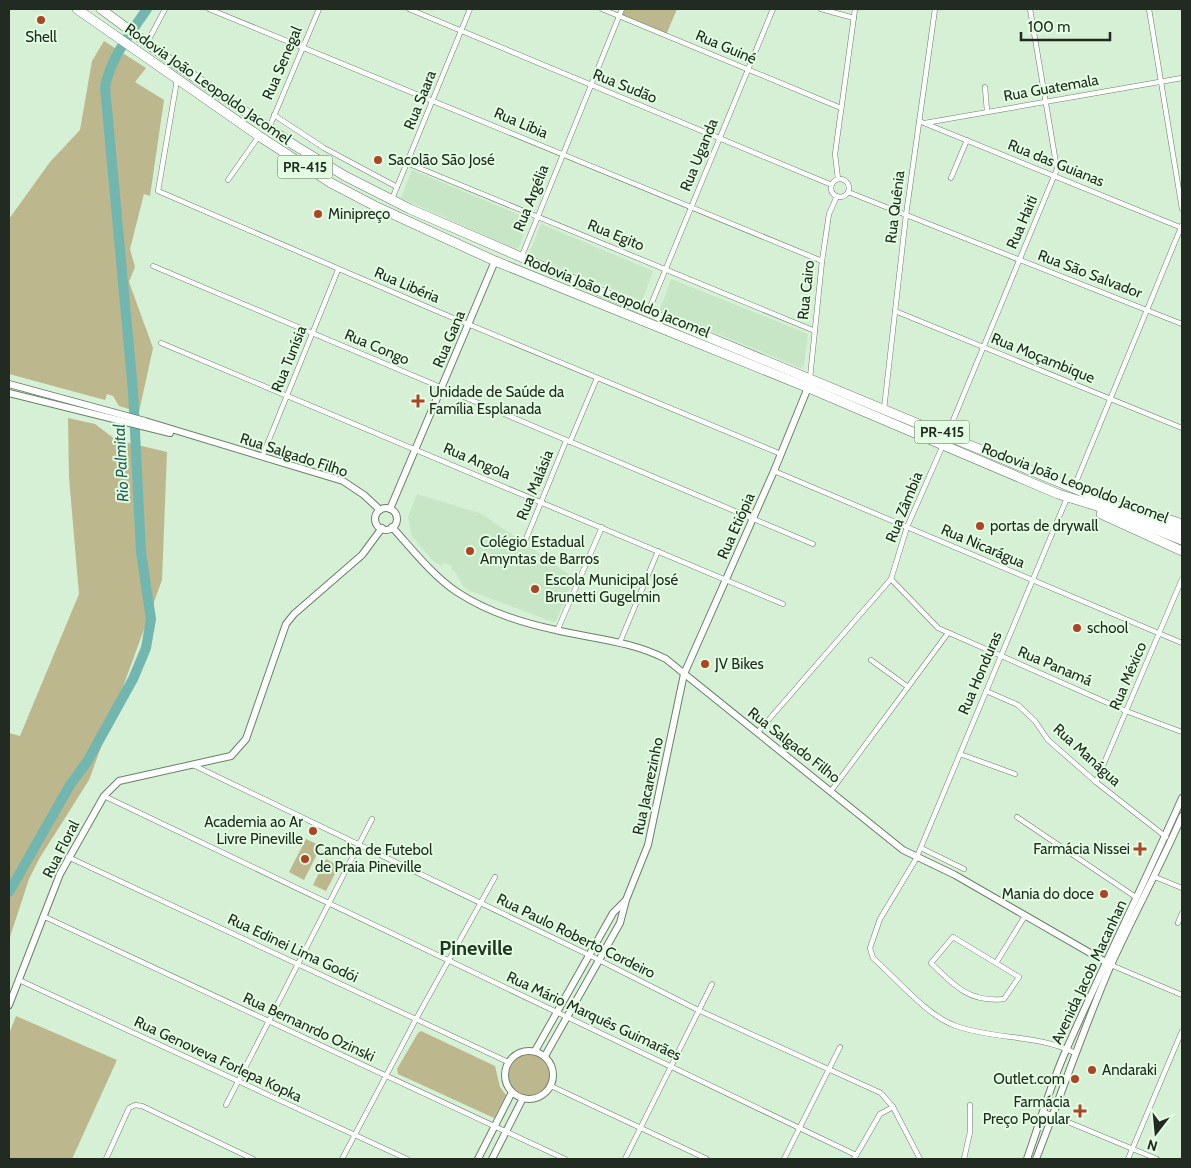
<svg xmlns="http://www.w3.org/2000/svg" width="1191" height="1168" font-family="Cabin,sans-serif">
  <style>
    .built { fill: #c6e6c5 }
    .green { fill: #bcb78d }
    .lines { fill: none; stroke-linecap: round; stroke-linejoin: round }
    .river { stroke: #72b6b0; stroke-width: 10 }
    .street-casing { stroke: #698068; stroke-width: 5.5 }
    .secondary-casing { stroke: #698068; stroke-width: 8 }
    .highway-casing { stroke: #698068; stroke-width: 10 }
    .street { stroke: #fff; stroke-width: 4.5 }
    .secondary { stroke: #fff; stroke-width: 6 }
    .highway { stroke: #fff; stroke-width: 9 }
    .poi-dot { fill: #ad4425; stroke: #e2fde2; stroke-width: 2 }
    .labels { text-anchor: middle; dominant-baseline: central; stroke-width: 4; stroke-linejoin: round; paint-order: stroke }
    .shield { fill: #e2fde2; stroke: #5b6a5b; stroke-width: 1 }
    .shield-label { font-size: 14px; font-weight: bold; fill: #212b21 }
    .poi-label { font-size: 15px; fill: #212b21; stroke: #e2fde2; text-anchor: start }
    .street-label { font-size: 15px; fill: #212b21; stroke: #e2fde2 }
    .water-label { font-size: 16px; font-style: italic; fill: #255e59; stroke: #e2fde2 }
    .district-label { font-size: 20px; font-weight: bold; fill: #213622; stroke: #e2fde2 }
  </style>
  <rect width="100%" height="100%" fill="#d5f0d5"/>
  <g class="built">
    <polygon points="412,170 529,219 519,247 516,249 401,198"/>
    <polygon points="541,224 653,271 642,301 529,254"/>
    <polygon points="671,279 808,334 804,366 801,368 660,310"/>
    <polygon points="417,494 482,514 574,578 556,621 553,622 468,590 463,586 455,571 451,570 452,566 443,563 442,566 435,563 412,536 408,517"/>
  </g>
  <g class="green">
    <polygon points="622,9 677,9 666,35 618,16"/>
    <polygon points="104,41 146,68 135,82 164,100 150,196 144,194 130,249 135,267 129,282 153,348 139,412 119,406 113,396 107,394 105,400 9,374 9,219 50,162 80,130 92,61"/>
    <polygon points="68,418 95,424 116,440 167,452 162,580 89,780 39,859 29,879 9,940 9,733 20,736 79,594 69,477"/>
    <polygon points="306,839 321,846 304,880 289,872"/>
    <polygon points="326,859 339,866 326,891 313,885"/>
    <polygon points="16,1016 117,1060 72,1159 9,1159 9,1034"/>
    <polygon points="421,1031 495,1066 500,1087 506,1095 494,1118 398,1074 397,1069 418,1033"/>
    <circle cx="529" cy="1074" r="22"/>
  </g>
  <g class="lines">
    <path class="river" d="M 9,892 L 70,785 L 87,762 L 133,679 L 146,648 L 151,619 L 141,552 L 133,391 L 105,87 C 111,57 130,34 147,9"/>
    <defs>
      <g id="street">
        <polyline points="209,9 822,261"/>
        <polyline points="409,9 832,185"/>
        <polyline points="602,9 841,108"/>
        <polyline points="821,9 854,18"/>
        <polyline points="1149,9 1182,209"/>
        <polyline points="147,43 165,9"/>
        <polyline points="177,80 158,191 439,312 781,454"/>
        <polyline points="985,87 987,111"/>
        <polyline points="274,115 324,148 397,187"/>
        <polyline points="919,121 1182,228"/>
        <polyline points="925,123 1182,78"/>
        <polyline points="269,128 319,9"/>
        <polyline points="407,163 815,331"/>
        <polyline points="951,178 967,140"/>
        <polyline points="838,179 835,154 855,9"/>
        <circle cx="840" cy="188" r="9"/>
        <polyline points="228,180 259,136"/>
        <polyline points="848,192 1182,324"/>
        <polyline points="392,199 470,9"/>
        <polyline points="521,258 622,9"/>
        <polyline points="153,266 813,544"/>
        <polyline points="895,311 1182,428"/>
        <polyline points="648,312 773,9"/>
        <polyline points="161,343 783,604"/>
        <polyline points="810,378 822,261 829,214 837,196"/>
        <polyline points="884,409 906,215 935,9"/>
        <polyline points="947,435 1057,169 1030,9"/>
        <polyline points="570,442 597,378"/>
        <polyline points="262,457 338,270"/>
        <polyline points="774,471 1182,643"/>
        <polyline points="1074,487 1182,225"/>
        <path d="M 1067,498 L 916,859 L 880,919 L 870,948 L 873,958 C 897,979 927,1016 956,1026 C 995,1040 1038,1034 1075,1053"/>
        <polyline points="526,539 566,441"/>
        <polyline points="891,579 938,628 1126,711 1182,732"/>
        <polyline points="557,631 602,527"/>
        <polyline points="620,642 658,551"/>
        <polyline points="871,660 908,687"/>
        <polyline points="986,691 1018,705 1035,721 1048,740 1096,782 1166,837"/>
        <polyline points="758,732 891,579 907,527 943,445"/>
        <polyline points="960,754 1015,774"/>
        <polyline points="193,765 589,955 698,1010 881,1093 893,1107 920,1159"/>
        <polyline points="1096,782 1182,579"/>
        <polyline points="831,791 948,633"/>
        <polyline points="104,796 856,1155"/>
        <polyline points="1017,817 1137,898"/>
        <polyline points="921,848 964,869"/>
        <polyline points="68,857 508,1062"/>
        <polyline points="1155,877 1182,888"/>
        <polyline points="43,916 565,1159"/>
        <polyline points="1178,923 1182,913"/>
        <path d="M 953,937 L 1019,977 L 1004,999 C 970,1003 953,985 931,963 Z"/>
        <polyline points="996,963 1025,916"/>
        <polyline points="1111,965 1182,995"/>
        <polyline points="19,980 407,1159"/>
        <polyline points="551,1086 707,1159"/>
        <polyline points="226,1105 372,819"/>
        <polyline points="1044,1112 1157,1159"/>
        <polyline points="106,1159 129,1108 135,1105 142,1106 253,1159"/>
        <polyline points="342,1159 416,1019 495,877"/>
        <polyline points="625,1159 712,984"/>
        <polyline points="784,1159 840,1047"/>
        <polyline points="854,1159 880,1114 893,1107"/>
        <polyline points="964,1159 970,1132 970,1105"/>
        <polyline points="1128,1159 1182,1031"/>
      </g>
      <g id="secondary">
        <polyline points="9,384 145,421 343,481 364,495 380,510"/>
        <polyline points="9,393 170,433"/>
        <circle cx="386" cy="519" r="11"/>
        <polyline points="390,509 495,261"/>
        <path d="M 392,527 C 412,549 432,575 457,592 C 486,611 522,623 556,630 C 594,639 631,641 666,659 L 903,850 L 955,875 L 1111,965"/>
        <polyline points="9,1005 60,874 104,796 119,781 231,756 246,739 286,624 294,614 362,555 382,528"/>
        <circle cx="529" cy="1075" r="24"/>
        <polyline points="535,1051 613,913 625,901"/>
        <polyline points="545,1056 620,923 626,900 648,845 684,674 774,471 809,385"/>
        <polyline points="478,1159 512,1092"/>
        <polyline points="492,1159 523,1098"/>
        <path d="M 1027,1159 C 1040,1122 1051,1083 1067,1048 C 1104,964 1145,882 1182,798"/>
        <path d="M 1036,1159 C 1061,1095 1083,1030 1110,967 C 1133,916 1160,867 1182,816"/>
      </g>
      <g id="highway">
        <polyline points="77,9 259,136 331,183 375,206 495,261 809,388 1058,494 1097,506 1182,540"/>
        <polyline points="101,9 171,61 294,145 345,176 410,209 648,312 1182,533"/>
        <polyline points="1135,508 1182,524"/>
        <polyline points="1101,514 1182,551"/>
      </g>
    </defs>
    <use href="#street" class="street-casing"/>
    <use href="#secondary" class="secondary-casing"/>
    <use href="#highway" class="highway-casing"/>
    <use href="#street" class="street"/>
    <use href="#secondary" class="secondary"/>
    <use href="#highway" class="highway"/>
  </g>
  <g class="poi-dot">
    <circle cx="41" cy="20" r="5"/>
    <circle cx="378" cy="160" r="5"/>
    <circle cx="318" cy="214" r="5"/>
    <path d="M415.5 393.5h5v5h5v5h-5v5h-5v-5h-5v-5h5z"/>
    <circle cx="980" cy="526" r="5"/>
    <circle cx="470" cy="551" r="5"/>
    <circle cx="535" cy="589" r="5"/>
    <circle cx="1077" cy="628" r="5"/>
    <circle cx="705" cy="664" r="5"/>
    <circle cx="313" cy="831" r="5"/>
    <path d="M1137.5 841.5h5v5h5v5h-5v5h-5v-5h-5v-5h5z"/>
    <circle cx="305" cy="859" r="5"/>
    <circle cx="1104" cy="894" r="5"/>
    <circle cx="1092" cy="1070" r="5"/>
    <circle cx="1075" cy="1079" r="5"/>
    <path d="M1077.5 1103.5h5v5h5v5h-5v5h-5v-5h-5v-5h5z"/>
  </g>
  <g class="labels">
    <g class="shield">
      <rect x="277.5" y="155.5" width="55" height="23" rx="4"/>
      <rect x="914.5" y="420.5" width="55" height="23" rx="4"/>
    </g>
    <g class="shield-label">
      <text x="305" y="167">PR-415</text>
      <text x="942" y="432">PR-415</text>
    </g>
    <g class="poi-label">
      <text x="41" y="37" text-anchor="middle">Shell</text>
      <text x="388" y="160">Sacolão São José</text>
      <text x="328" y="214">Minipreço</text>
      <text x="429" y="392">Unidade de Saúde da<tspan x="429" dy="17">Família Esplanada</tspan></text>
      <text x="990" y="526">portas de drywall</text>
      <text x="480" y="542">Colégio Estadual<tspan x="480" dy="17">Amyntas de Barros</tspan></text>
      <text x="545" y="580">Escola Municipal José<tspan x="545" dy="17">Brunetti Gugelmin</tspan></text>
      <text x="1087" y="628">school</text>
      <text x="715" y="664">JV Bikes</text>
      <text x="303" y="822" text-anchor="end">Academia ao Ar<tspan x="303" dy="17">Livre Pineville</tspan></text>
      <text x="1130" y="849" text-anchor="end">Farmácia Nissei</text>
      <text x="315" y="850">Cancha de Futebol<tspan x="315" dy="17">de Praia Pineville</tspan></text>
      <text x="1094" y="894" text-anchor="end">Mania do doce</text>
      <text x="1102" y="1070">Andaraki</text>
      <text x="1065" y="1079" text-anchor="end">Outlet.com</text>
      <text x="1070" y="1102" text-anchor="end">Farmácia<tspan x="1070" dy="17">Preço Popular</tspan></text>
    </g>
    <g class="street-label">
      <text transform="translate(726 47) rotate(23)">Rua Guiné</text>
      <text transform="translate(282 63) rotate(-67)">Rua Senegal</text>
      <text transform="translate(208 84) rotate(35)">Rodovia João Leopoldo Jacomel</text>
      <text transform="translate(625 86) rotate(22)">Rua Sudão</text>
      <text transform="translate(1051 88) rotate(-10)">Rua Guatemala</text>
      <text transform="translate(420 100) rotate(-68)">Rua Saara</text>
      <text transform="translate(521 123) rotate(23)">Rua Líbia</text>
      <text transform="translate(699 155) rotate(-68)">Rua Uganda</text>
      <text transform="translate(1056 163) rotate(22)">Rua das Guianas</text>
      <text transform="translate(531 198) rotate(-68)">Rua Argélia</text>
      <text transform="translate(895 207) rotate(-83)">Rua Quênia</text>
      <text transform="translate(1022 222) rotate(-67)">Rua Haiti</text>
      <text transform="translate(616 235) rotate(22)">Rua Egito</text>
      <text transform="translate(1090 274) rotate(21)">Rua São Salvador</text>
      <text transform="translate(407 285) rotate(23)">Rua Libéria</text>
      <text transform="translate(806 290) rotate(-84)">Rua Cairo</text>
      <text transform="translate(617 296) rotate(22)">Rodovia João Leopoldo Jacomel</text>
      <text transform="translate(449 339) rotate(-67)">Rua Gana</text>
      <text transform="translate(377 347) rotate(23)">Rua Congo</text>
      <text transform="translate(1043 358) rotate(22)">Rua Moçambique</text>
      <text transform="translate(289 359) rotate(-68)">Rua Tunísia</text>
      <text transform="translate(294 455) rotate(18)">Rua Salgado Filho</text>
      <text transform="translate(477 461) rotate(23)">Rua Angola</text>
      <text transform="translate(1075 483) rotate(21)">Rodovia João Leopoldo Jacomel</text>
      <text transform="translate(535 485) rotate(-68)">Rua Malásia</text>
      <text transform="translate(904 507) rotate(-68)">Rua Zâmbia</text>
      <text transform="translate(736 526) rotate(-66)">Rua Etiópia</text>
      <text transform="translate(983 546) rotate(23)">Rua Nicarágua</text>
      <text transform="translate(1055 666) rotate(23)">Rua Panamá</text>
      <text transform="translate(980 673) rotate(-67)">Rua Honduras</text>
      <text transform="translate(1128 676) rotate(-67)">Rua México</text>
      <text transform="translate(794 745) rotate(38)">Rua Salgado Filho</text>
      <text transform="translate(1087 755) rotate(42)">Rua Manágua</text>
      <text transform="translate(648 786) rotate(-78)">Rua Jacarezinho</text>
      <text transform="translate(61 849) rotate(-63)">Rua Floral</text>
      <text transform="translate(576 936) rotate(26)">Rua Paulo Roberto Cordeiro</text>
      <text transform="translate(293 948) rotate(25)">Rua Edinei Lima Godói</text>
      <text transform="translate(1089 972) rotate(-65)">Avenida Jacob Macanhan</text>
      <text transform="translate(594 1016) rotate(25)">Rua Mário Marquês Guimarães</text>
      <text transform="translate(309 1027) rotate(25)">Rua Bernanrdo Ozinski</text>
      <text transform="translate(218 1059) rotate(25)">Rua Genoveva Forlepa Kopka</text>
    </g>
    <g class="water-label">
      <text transform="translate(121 463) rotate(-93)">Rio Palmital</text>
    </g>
    <g class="district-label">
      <text x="476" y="948">Pineville</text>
    </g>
  </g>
  <rect width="1191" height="1168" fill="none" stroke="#212b21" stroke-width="20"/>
  <g transform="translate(1156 1133) rotate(196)" stroke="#e2fde2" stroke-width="4" paint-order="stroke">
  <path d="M0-4L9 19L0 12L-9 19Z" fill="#212b21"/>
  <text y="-8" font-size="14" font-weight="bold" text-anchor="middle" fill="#212b21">N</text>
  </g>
  <path d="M1021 32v8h89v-8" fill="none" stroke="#212b21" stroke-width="2.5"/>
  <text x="1028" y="32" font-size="15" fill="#212b21" stroke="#e2fde2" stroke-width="4" paint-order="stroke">100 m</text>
</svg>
